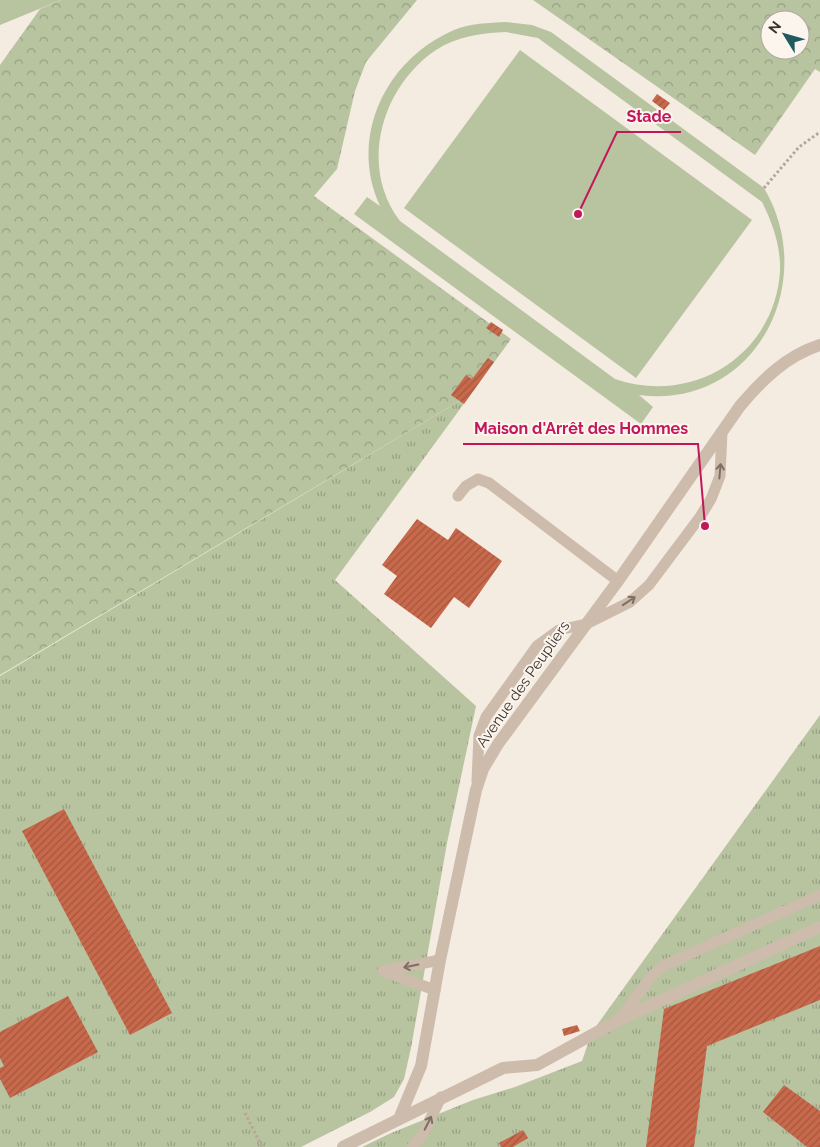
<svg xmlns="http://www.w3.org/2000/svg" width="820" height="1147" font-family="Raleway,sans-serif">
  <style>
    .grass { fill: url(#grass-tufts) }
    .forest { fill: url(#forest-crowns); fill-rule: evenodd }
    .park { fill: #b8c4a0; fill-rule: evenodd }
    .building { fill: url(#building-hatch) }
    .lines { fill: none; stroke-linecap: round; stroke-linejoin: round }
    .path { stroke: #b9a596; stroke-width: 3; stroke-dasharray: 2.5 2.5; stroke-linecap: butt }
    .lane { stroke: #cdbbac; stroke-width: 11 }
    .street { stroke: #cdbbac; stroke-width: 12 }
    .oneway { stroke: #7d6f65 }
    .labels { text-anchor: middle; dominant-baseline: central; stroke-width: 4; stroke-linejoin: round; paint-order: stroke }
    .street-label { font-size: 15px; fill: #3b302b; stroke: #fbf5ee }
    .leader { fill: none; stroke: #c2185b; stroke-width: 2 }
    .callout-dot { fill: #c2185b; stroke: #fbf5ee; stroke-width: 2 }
    .callout-label { font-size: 16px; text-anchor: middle; font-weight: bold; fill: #c2185b; stroke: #fbf5ee; stroke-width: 4; stroke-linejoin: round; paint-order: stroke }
  </style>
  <defs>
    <pattern id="grass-tufts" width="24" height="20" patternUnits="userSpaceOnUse" patternTransform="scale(1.25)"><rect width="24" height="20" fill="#b8c4a0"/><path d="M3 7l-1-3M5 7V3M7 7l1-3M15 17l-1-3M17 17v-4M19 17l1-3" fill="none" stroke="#97a083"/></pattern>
    <pattern id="forest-crowns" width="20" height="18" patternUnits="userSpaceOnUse" patternTransform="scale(1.25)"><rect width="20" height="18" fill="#b8c4a0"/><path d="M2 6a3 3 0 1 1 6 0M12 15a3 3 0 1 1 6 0" fill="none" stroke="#97a083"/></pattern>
    <pattern id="building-hatch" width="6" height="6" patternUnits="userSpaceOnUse" patternTransform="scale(1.25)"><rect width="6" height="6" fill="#c8694b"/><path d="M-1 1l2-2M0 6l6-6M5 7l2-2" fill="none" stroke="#a4573f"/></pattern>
  </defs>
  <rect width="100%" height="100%" fill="#f4ebe1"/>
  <g class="grass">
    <polygon points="471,394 335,580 476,706 447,843 411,1048 404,1079 394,1097 370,1112 301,1147 0,1147 0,676"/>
    <polygon points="820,715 820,1147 362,1147 391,1133 473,1100 515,1087 582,1061 592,1032"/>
  </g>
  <g class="forest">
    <polygon points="61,0 417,0 366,62 355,91 337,169 314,196 511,339 471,394 0,675 0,65 40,9"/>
    <path d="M 533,0 L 820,0 L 820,72 L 815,69 L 755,155 ZM 770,20 L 800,20 L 800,50 L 770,50 Z"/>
  </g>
  <g class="park">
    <polygon points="0,0 61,0 0,25"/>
    <path d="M 506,22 L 532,25 L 551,32 L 764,188 C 820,282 755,410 639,395 L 653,407 L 641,424 L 354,214 L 367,197 L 380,206 C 348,137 386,59 454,30 C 470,23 489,23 506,22 ZM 506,32 L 538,38 L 762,202 C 773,224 781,247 780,272 C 774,355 693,406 615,379 L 400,221 C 358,166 382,86 436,50 C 457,36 482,33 506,32 Z"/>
    <polygon points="520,50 752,220 636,378 404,208"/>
  </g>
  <g class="building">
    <polygon points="657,94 670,103 664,110 652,101"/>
    <polygon points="491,322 503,330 499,337 486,328"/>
    <polygon points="488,358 494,362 464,404 451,395 466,375 472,379"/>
    <polygon points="417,519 448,540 456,528 502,561 469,608 454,597 431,628 384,594 397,576 382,565"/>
    <polygon points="64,809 172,1013 130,1035 22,831"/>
    <polygon points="820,946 820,1000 707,1046 694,1147 646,1147 664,1009"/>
    <polygon points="68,996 98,1052 10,1098 0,1079 0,1068 4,1066 0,1058 0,1032"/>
    <polygon points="577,1025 580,1031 564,1036 562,1029"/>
    <polygon points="784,1085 820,1111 820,1147 807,1147 763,1112"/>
    <polygon points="523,1130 528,1138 513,1147 501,1147 499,1143"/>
  </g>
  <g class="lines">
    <g class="path">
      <polyline points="764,188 799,147 820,132"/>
      <polyline points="245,1113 262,1147"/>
    </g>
    <g class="lane">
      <polyline points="458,496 466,486 478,479 489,483 618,581"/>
      <polyline points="477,781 479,736 486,717 537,646 559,630 586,624 630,602 649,585 700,517 711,499 720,476 722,431"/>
      <polyline points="383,971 440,960"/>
      <polyline points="385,972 435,990"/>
      <polyline points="619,1020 650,978 663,966 820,895"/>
      <polyline points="412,1147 423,1134 441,1097"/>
    </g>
    <g class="street">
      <path d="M 399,1119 L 421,1066 L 440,960 L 476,790 L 483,769 L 498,744 L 618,581 L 740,406 C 762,380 786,356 820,345"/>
      <polyline points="343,1147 503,1068 537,1065 619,1020 820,927"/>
    </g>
  </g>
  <defs><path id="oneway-shaft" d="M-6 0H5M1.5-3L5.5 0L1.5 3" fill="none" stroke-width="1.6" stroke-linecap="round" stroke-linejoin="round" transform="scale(1.25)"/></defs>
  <g class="oneway">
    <use href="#oneway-shaft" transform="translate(720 471) rotate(-85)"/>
    <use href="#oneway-shaft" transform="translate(629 601) rotate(-34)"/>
    <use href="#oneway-shaft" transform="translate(411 966) rotate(169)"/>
    <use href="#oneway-shaft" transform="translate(428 1123) rotate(-63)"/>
  </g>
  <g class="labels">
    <g class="street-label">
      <text transform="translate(523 684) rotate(-55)">Avenue des Peupliers</text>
    </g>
  </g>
  <path class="leader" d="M578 214L617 132H681M705 526L698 444H463"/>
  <g class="callout-dot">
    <circle cx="578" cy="214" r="5"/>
    <circle cx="705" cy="526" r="5"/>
  </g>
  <g class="callout-label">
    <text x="649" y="122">Stade</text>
    <text x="581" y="434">Maison d'Arrêt des Hommes</text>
  </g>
  <g transform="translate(785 35) rotate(307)"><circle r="24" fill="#fbf5ee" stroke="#aea6a0"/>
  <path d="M0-4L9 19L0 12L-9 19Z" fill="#1f5a5e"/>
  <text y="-8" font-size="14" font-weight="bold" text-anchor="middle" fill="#3b302b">N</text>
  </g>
</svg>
